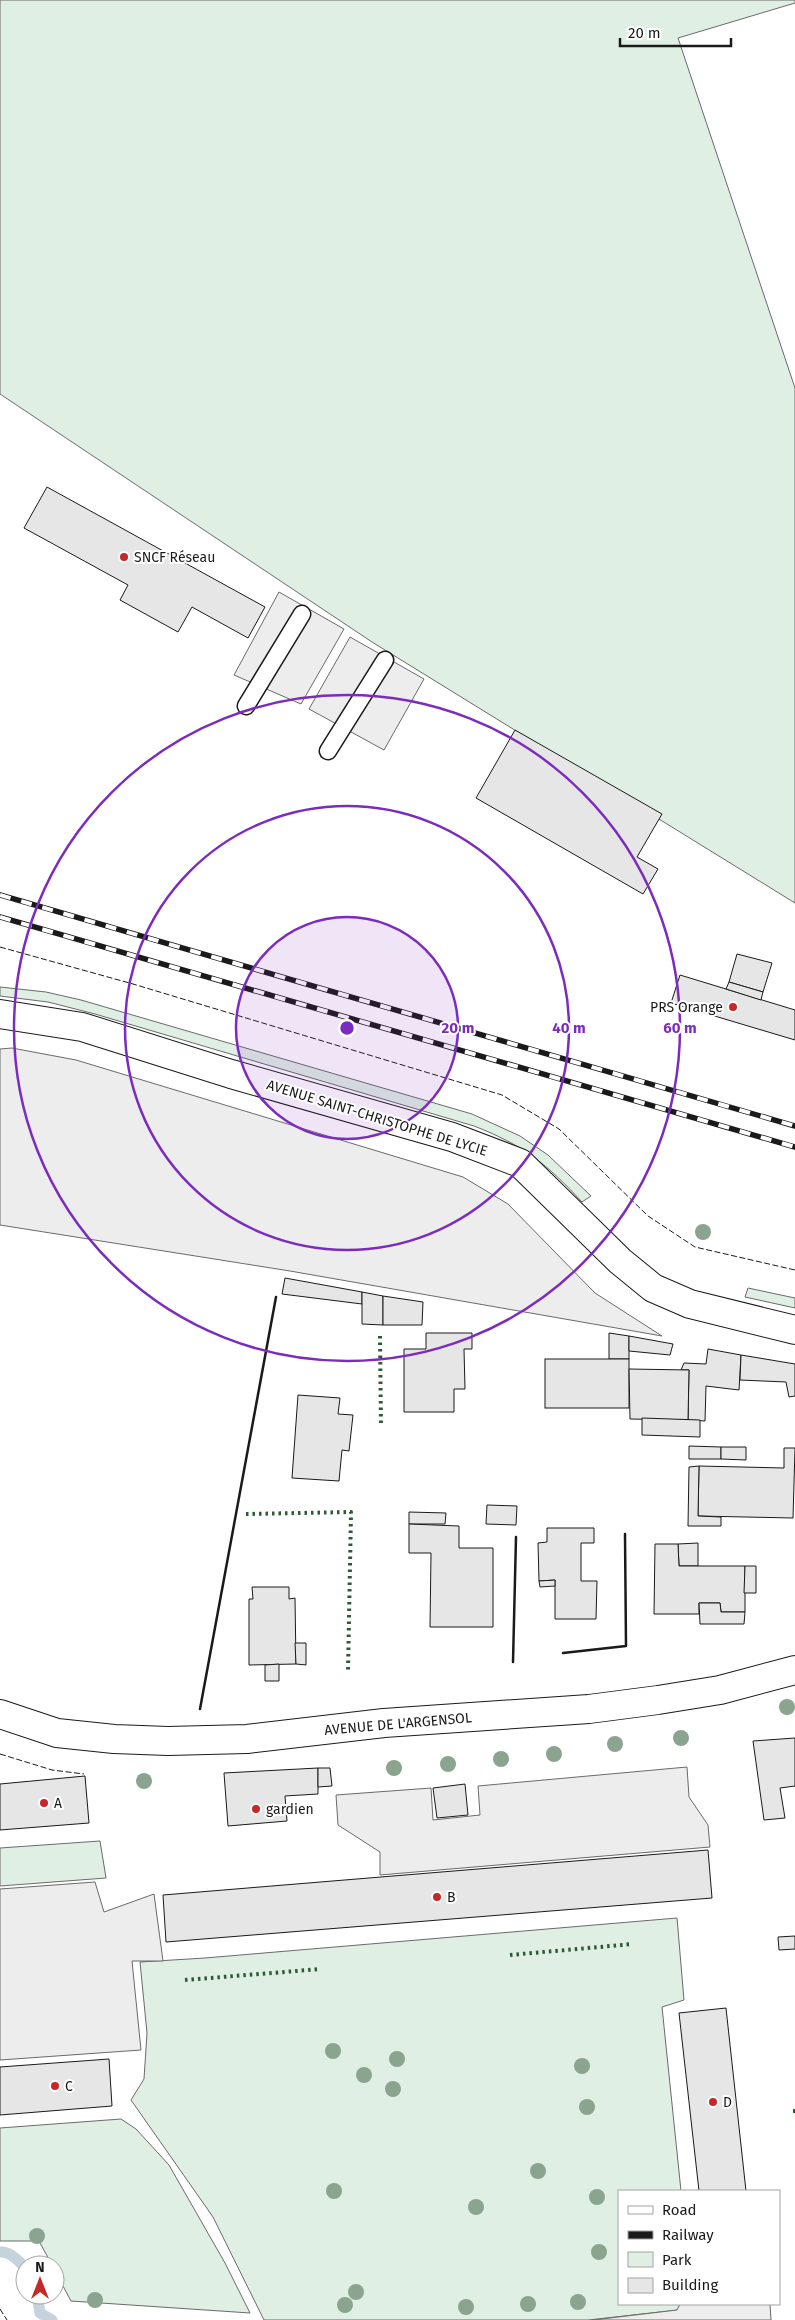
<svg xmlns="http://www.w3.org/2000/svg" width="795" height="2320" font-family="'Fira Sans',sans-serif">
  <style>
    .green { fill: #e0efe3; stroke: #6a6a6a }
    .parking { fill: #ededed; stroke: #6a6a6a }
    .lines { fill: none; stroke-linecap: round; stroke-linejoin: round }
    .stream { stroke: #c6d2dc; stroke-width: 11 }
    .building { fill: #e6e6e6; stroke: #1a1a1a }
    .service-casing { stroke: #1a1a1a; stroke-width: 19 }
    .minor-casing { stroke: #1a1a1a; stroke-width: 30 }
    .tertiary-casing { stroke: #1a1a1a; stroke-width: 30 }
    .service { stroke: #fff; stroke-width: 16 }
    .minor { stroke: #fff; stroke-width: 28 }
    .tertiary { stroke: #fff; stroke-width: 28 }
    .rail-casing { stroke: #1a1a1a; stroke-width: 5.5 }
    .rail { stroke: #fff; stroke-width: 4; stroke-dasharray: 11; stroke-linecap: butt }
    .hedge { stroke: #2b5a34; stroke-width: 4; stroke-dasharray: 2.5 4; stroke-linecap: butt }
    .fence { stroke: #1a1a1a; stroke-width: 1; stroke-dasharray: 6 2.5; stroke-linecap: butt }
    .wall { stroke: #1a1a1a; stroke-width: 2.5 }
    .tree { fill: #8aa48f }
    .ring { fill: none; stroke: #7b2cbf; stroke-width: 2.5 }
    .poi-dot { fill: #c62828; stroke: #fff; stroke-width: 2 }
    .labels { text-anchor: middle; dominant-baseline: central; stroke-width: 4; stroke-linejoin: round; paint-order: stroke }
    .poi-label { font-size: 14px; fill: #1a1a1a; stroke: #fff; text-anchor: start }
    .street-label { font-size: 14px; fill: #1a1a1a; stroke: #fff }
    .centre { fill: #7b2cbf; stroke: #fff; stroke-width: 2.5 }
    .ring-label { font-size: 15px; text-anchor: middle; font-weight: bold; fill: #7b2cbf; stroke: #fff; stroke-width: 4; stroke-linejoin: round; paint-order: stroke }
  </style>
  <rect width="100%" height="100%" fill="#fff"/>
  <g class="green">
    <polygon points="0,0 795,0 795,3 678,38 795,388 795,903 372,642 0,394"/>
    <path d="M 0,987 L 46,992 L 81,1000 L 472,1114 L 520,1136 L 548,1155 L 591,1196 L 582,1202 C 547,1164 523,1145 474,1126 L 95,1014 L 48,1002 L 0,996 Z"/>
    <polygon points="748,1288 795,1298 795,1308 745,1297"/>
    <polygon points="100,1841 106,1878 0,1886 0,1848"/>
    <polygon points="677,1918 684,2000 662,2007 681,2191 619,2191 619,2304 680,2304 678,2310 588,2320 264,2320 213,2217 131,2100 144,2079 147,2033 140,1962 205,1958"/>
    <polygon points="121,2119 136,2129 169,2165 225,2263 250,2313 71,2301 55,2271 55,2265 52,2265 39,2241 0,2241 0,2128"/>
  </g>
  <g class="parking">
    <polygon points="279,592 344,629 301,704 234,675"/>
    <polygon points="350,637 424,679 384,750 309,709"/>
    <polygon points="12,1048 76,1060 463,1177 508,1204 595,1293 662,1336 290,1271 0,1225 0,1049"/>
    <polygon points="687,1767 689,1797 708,1825 710,1847 380,1875 380,1852 338,1825 336,1795 431,1788 433,1820 480,1815 478,1786"/>
    <polygon points="95,1882 104,1912 154,1894 163,1961 132,1961 141,2050 0,2060 0,1889"/>
    <polygon points="680,2304 770,2304 771,2320 593,2320 677,2310"/>
  </g>
  <g class="lines">
    <g class="stream">
      <path d="M 0,2252 C 10,2251 18,2261 25,2267"/>
      <polyline points="37,2295 40,2313 52,2320"/>
    </g>
  </g>
  <g class="building">
    <polygon points="47,487 265,607 248,638 192,607 178,632 120,600 128,585 24,528"/>
    <polygon points="515,730 662,814 637,857 658,869 643,894 476,798"/>
    <polygon points="737,954 772,963 763,992 729,982"/>
    <polygon points="680,975 795,1010 795,1040 671,1003"/>
    <polygon points="729,982 763,992 761,1000 726,989"/>
    <polygon points="285,1278 362,1292 362,1304 282,1294"/>
    <polygon points="362,1292 383,1296 383,1325 362,1324"/>
    <polygon points="383,1296 423,1302 422,1325 383,1325"/>
    <polygon points="426,1333 472,1333 472,1349 464,1349 465,1389 454,1389 454,1412 404,1412 404,1349 426,1349"/>
    <polygon points="609,1333 629,1336 629,1359 609,1359"/>
    <polygon points="629,1336 673,1344 670,1355 629,1351"/>
    <polygon points="708,1349 741,1355 739,1390 706,1386 705,1421 688,1420 689,1370 681,1370 684,1363 706,1364"/>
    <polygon points="741,1355 795,1364 795,1396 789,1397 786,1382 740,1380"/>
    <rect x="545" y="1359" width="84" height="49"/>
    <polygon points="629,1369 689,1370 688,1420 630,1419"/>
    <polygon points="298,1395 340,1398 338,1414 353,1415 349,1451 342,1450 339,1481 292,1478"/>
    <polygon points="642,1418 700,1420 700,1437 642,1435"/>
    <polygon points="689,1446 721,1447 721,1459 689,1459"/>
    <polygon points="721,1447 746,1447 746,1460 721,1459"/>
    <polygon points="784,1448 795,1448 793,1518 698,1516 699,1466 784,1468"/>
    <polygon points="699,1466 698,1516 721,1517 721,1526 688,1526 689,1467"/>
    <polygon points="487,1505 517,1506 516,1525 486,1524"/>
    <polygon points="409,1512 446,1513 445,1524 409,1524"/>
    <polygon points="409,1524 459,1526 459,1548 493,1548 493,1627 430,1627 431,1553 409,1553"/>
    <polygon points="547,1528 594,1528 594,1543 581,1543 581,1581 597,1581 596,1619 555,1619 555,1580 539,1581 538,1543 547,1542"/>
    <polygon points="698,1543 698,1566 679,1566 678,1544"/>
    <polygon points="655,1544 678,1544 679,1566 745,1566 745,1612 721,1612 720,1603 699,1603 699,1614 654,1614"/>
    <polygon points="745,1566 756,1566 756,1593 744,1593"/>
    <polygon points="555,1580 555,1586 540,1587 539,1581"/>
    <polygon points="252,1587 289,1587 289,1599 295,1598 296,1664 249,1665 249,1599 253,1599"/>
    <polygon points="699,1603 720,1603 721,1612 745,1612 744,1624 700,1624"/>
    <polygon points="295,1643 306,1643 306,1665 296,1664"/>
    <polygon points="279,1664 279,1681 265,1681 265,1665"/>
    <polygon points="795,1738 795,1786 780,1788 785,1818 764,1820 753,1741"/>
    <polygon points="318,1768 318,1794 285,1796 287,1821 228,1826 224,1773"/>
    <polygon points="318,1768 330,1768 332,1786 318,1787"/>
    <polygon points="85,1776 89,1823 0,1830 0,1784"/>
    <polygon points="465,1784 468,1815 437,1818 433,1788"/>
    <polygon points="708,1850 712,1898 166,1942 163,1895"/>
    <polygon points="795,1936 795,1949 779,1950 778,1937"/>
    <polygon points="726,2008 746,2191 699,2191 679,2013"/>
    <polygon points="109,2059 112,2106 0,2115 0,2067"/>
  </g>
  <g class="lines">
    <defs>
      <g id="service">
        <polyline points="246,706 302,614"/>
        <polyline points="328,751 385,660"/>
      </g>
      <polyline id="minor" points="0,1014 82,1027 231,1074 452,1137 520,1163 620,1261 653,1288 690,1304 795,1330"/>
      <polyline id="tertiary" points="0,1714 57,1733 114,1739 168,1741 247,1739 384,1723 589,1709 658,1700 720,1690 795,1670"/>
    </defs>
    <use href="#service" class="service-casing"/>
    <use href="#minor" class="minor-casing"/>
    <use href="#tertiary" class="tertiary-casing"/>
    <use href="#service" class="service"/>
    <use href="#minor" class="minor"/>
    <use href="#tertiary" class="tertiary"/>
    <defs>
      <g id="rail">
        <polyline points="0,895 795,1126"/>
        <polyline points="0,917 795,1147"/>
      </g>
    </defs>
    <use href="#rail" class="rail-casing"/>
    <use href="#rail" class="rail"/>
    <g class="hedge">
      <polyline points="380,1336 381,1427"/>
      <polyline points="246,1514 351,1512 348,1672"/>
      <polyline points="510,1955 633,1944"/>
      <polyline points="185,1980 321,1969"/>
      <polyline points="793,2111 795,2111"/>
    </g>
    <g class="fence">
      <polyline points="0,947 133,984 502,1095 559,1129 648,1216 695,1247 795,1270"/>
      <polyline points="0,1754 52,1770 84,1774"/>
      <polyline points="0,2309 7,2320"/>
    </g>
    <g class="wall">
      <polyline points="563,1653 626,1646 625,1534"/>
      <polyline points="513,1662 516,1537"/>
      <polyline points="200,1709 276,1297"/>
    </g>
  </g>
  <g class="tree">
    <circle cx="703" cy="1232" r="8"/>
    <circle cx="787" cy="1707" r="8"/>
    <circle cx="681" cy="1738" r="8"/>
    <circle cx="615" cy="1744" r="8"/>
    <circle cx="554" cy="1754" r="8"/>
    <circle cx="501" cy="1759" r="8"/>
    <circle cx="448" cy="1764" r="8"/>
    <circle cx="394" cy="1768" r="8"/>
    <circle cx="144" cy="1781" r="8"/>
    <circle cx="333" cy="2051" r="8"/>
    <circle cx="397" cy="2059" r="8"/>
    <circle cx="582" cy="2066" r="8"/>
    <circle cx="364" cy="2075" r="8"/>
    <circle cx="393" cy="2089" r="8"/>
    <circle cx="587" cy="2107" r="8"/>
    <circle cx="538" cy="2171" r="8"/>
    <circle cx="334" cy="2191" r="8"/>
    <circle cx="597" cy="2197" r="8"/>
    <circle cx="476" cy="2207" r="8"/>
    <circle cx="37" cy="2236" r="8"/>
    <circle cx="599" cy="2252" r="8"/>
    <circle cx="356" cy="2292" r="8"/>
    <circle cx="95" cy="2300" r="8"/>
    <circle cx="578" cy="2302" r="8"/>
    <circle cx="528" cy="2304" r="8"/>
    <circle cx="345" cy="2305" r="8"/>
    <circle cx="466" cy="2307" r="8"/>
  </g>
  <circle cx="347" cy="1028" r="111" fill="#7b2cbf" fill-opacity=".12"/>
  <g class="ring">
    <circle cx="347" cy="1028" r="111"/>
    <circle cx="347" cy="1028" r="222"/>
    <circle cx="347" cy="1028" r="333"/>
  </g>
  <g class="poi-dot">
    <circle cx="124" cy="557" r="5"/>
    <circle cx="733" cy="1007" r="5"/>
    <circle cx="44" cy="1803" r="5"/>
    <circle cx="256" cy="1809" r="5"/>
    <circle cx="437" cy="1897" r="5"/>
    <circle cx="55" cy="2086" r="5"/>
    <circle cx="713" cy="2102" r="5"/>
  </g>
  <g class="labels">
    <g class="poi-label">
      <text x="134" y="557">SNCF Réseau</text>
      <text x="723" y="1007" text-anchor="end">PRS Orange</text>
      <text x="54" y="1803">A</text>
      <text x="266" y="1809">gardien</text>
      <text x="447" y="1897">B</text>
      <text x="65" y="2086">C</text>
      <text x="723" y="2102">D</text>
    </g>
    <g class="street-label">
      <text transform="translate(377 1118) rotate(17)">AVENUE SAINT-CHRISTOPHE DE LYCIE</text>
      <text transform="translate(398 1724) rotate(-5)">AVENUE DE L'ARGENSOL</text>
    </g>
  </g>
  <circle cx="347" cy="1028" r="8" class="centre"/>
  <g class="ring-label">
    <text x="458" y="1033">20 m</text>
    <text x="569" y="1033">40 m</text>
    <text x="680" y="1033">60 m</text>
  </g>
  <rect x="618" y="2190" width="162" height="115" fill="#ffffff" stroke="#a3a3a3"/>
  <rect x="628" y="2206" width="25" height="8" fill="#ffffff" stroke="#a3a3a3"/>
  <text x="662" y="2215" font-size="15" fill="#1a1a1a">Road</text>
  <rect x="628" y="2231" width="25" height="8" fill="#1a1a1a" stroke="#a3a3a3"/>
  <text x="662" y="2240" font-size="15" fill="#1a1a1a">Railway</text>
  <rect x="628" y="2252" width="25" height="15" fill="#e0efe3" stroke="#a3a3a3"/>
  <text x="662" y="2265" font-size="15" fill="#1a1a1a">Park</text>
  <rect x="628" y="2278" width="25" height="15" fill="#e6e6e6" stroke="#a3a3a3"/>
  <text x="662" y="2290" font-size="15" fill="#1a1a1a">Building</text>
  <g transform="translate(40 2280)"><circle r="24" fill="#ffffff" stroke="#a3a3a3"/>
  <path d="M0-4L9 19L0 12L-9 19Z" fill="#c62828"/>
  <text y="-8" font-size="14" font-weight="bold" text-anchor="middle" fill="#1a1a1a">N</text>
  </g>
  <path d="M620 38v8h111v-8" fill="none" stroke="#1a1a1a" stroke-width="2.5"/>
  <text x="628" y="38" font-size="15" fill="#1a1a1a" stroke="#ffffff" stroke-width="4" paint-order="stroke">20 m</text>
</svg>
